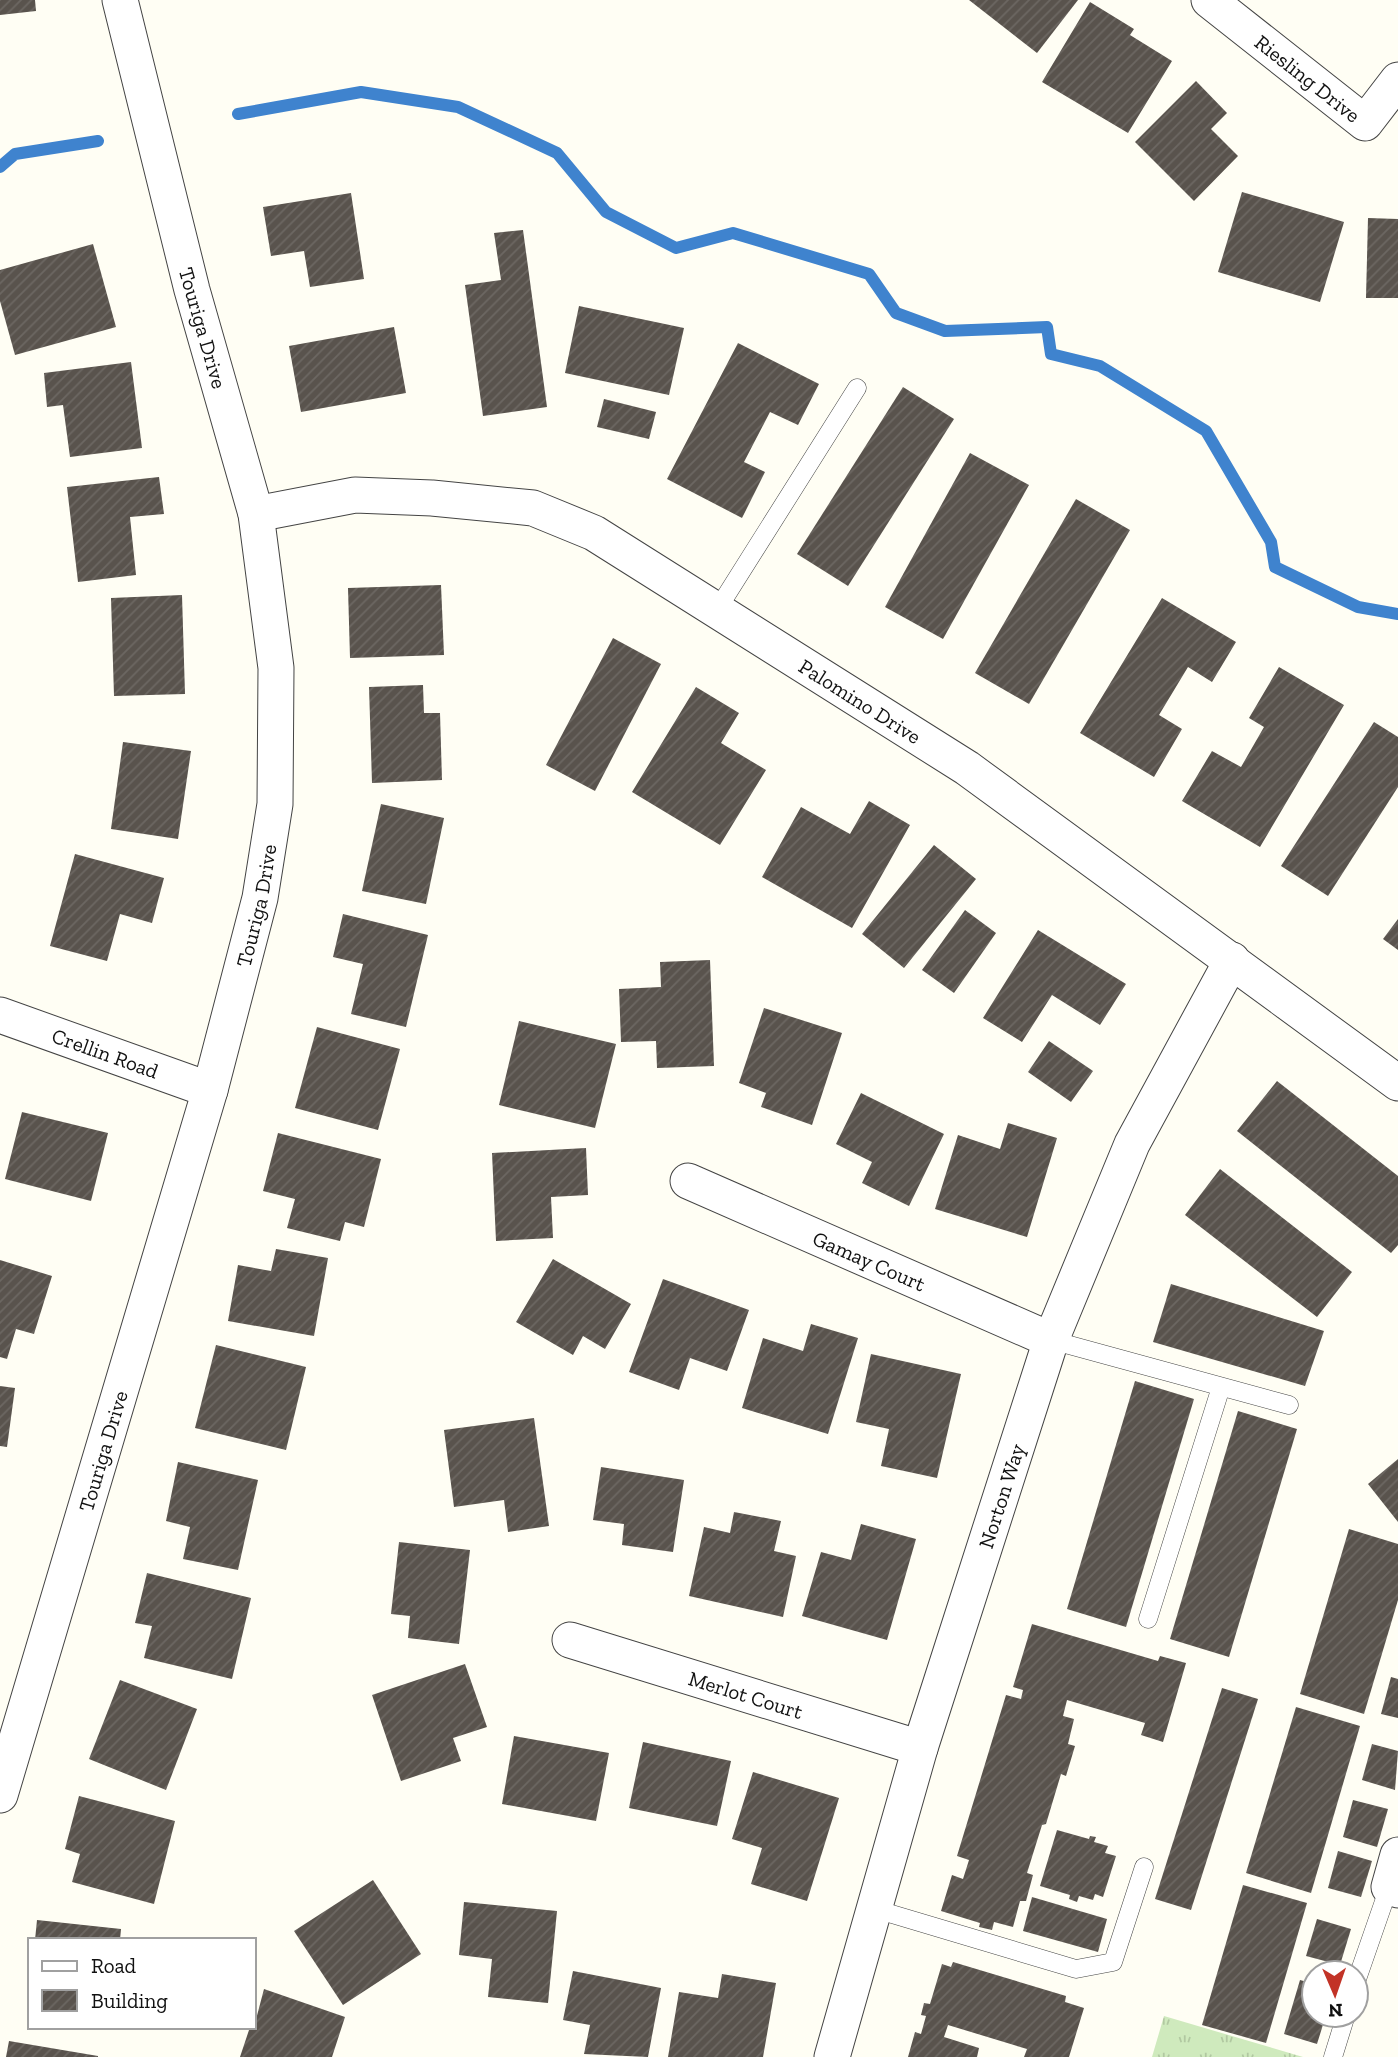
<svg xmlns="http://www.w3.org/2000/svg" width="1398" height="2057" font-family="'Zilla Slab',serif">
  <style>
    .park { fill: url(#park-tufts) }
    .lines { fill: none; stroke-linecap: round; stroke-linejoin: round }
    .stream { stroke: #3f83ce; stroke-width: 12 }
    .building { fill: url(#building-hatch) }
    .lane-casing { stroke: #444; stroke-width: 19 }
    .street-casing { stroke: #444; stroke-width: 37 }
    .lane { stroke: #fff; stroke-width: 18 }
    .street { stroke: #fff; stroke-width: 35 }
    .labels { text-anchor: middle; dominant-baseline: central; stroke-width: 7; stroke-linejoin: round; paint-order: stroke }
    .street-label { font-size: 21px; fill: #111; stroke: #fff }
  </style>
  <defs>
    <pattern id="park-tufts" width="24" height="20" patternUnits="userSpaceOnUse" patternTransform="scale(1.75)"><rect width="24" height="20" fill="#cfeabd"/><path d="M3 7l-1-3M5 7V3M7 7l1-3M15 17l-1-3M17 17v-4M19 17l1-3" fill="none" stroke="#b1c8a1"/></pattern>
    <pattern id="building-hatch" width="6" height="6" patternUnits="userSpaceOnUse" patternTransform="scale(1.75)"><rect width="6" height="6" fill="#59534d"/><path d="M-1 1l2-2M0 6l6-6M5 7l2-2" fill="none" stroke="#6c6762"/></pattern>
  </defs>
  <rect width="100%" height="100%" fill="#fffef4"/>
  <polygon class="park" points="1164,2016 1303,2057 1152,2057"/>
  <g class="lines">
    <g class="stream">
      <polyline points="238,114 361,92 458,107 557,153 606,212 676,248 733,233 869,274 896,313 945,331 1047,327 1051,354 1100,366 1206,431 1271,542 1275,567 1358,607 1398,614"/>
      <polyline points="0,167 15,154 98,141"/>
    </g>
  </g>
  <g class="building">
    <polygon points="0,0 35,0 36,11 0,15"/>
    <polygon points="969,0 1078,0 1037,53"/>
    <polygon points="1090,2 1134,29 1130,35 1172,61 1128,133 1042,82"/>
    <polygon points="1196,81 1227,113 1211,129 1238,156 1194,201 1135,142"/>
    <polygon points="1242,192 1344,222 1320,302 1218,272"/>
    <polygon points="351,193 364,279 310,287 304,251 271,256 263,207"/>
    <polygon points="1368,218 1398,219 1398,298 1366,298"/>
    <polygon points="523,230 547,407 483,416 465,285 501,280 494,233"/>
    <polygon points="93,244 116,327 15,355 0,301 0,270"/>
    <polygon points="579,306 684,328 669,395 565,373"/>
    <polygon points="394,327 406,393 301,412 289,346"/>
    <polygon points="738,343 819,384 798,425 770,412 744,462 765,472 742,518 667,479"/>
    <polygon points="131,362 142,448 70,457 63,405 47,407 44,373"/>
    <polygon points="903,387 954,419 848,586 797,554"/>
    <polygon points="604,399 656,412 649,439 597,427"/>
    <polygon points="970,453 1029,485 943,639 885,607"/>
    <polygon points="159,477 164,514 130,517 136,575 78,582 67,487"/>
    <polygon points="1076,499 1130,530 1029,704 975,673"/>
    <polygon points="441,585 444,655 350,658 348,588"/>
    <polygon points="182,595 185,694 114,696 111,598"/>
    <polygon points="1162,598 1236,642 1212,682 1188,667 1159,715 1182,729 1154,777 1080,733"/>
    <polygon points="613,638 661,664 595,791 546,765"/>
    <polygon points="1279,667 1344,705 1260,847 1182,801 1212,751 1241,767 1264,727 1249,718"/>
    <polygon points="423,685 424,713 440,713 442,780 372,783 369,687"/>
    <polygon points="696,687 739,713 721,743 766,770 720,845 632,792"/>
    <polygon points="1374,722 1398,737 1398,787 1328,896 1281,866"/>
    <polygon points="123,742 191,751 178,839 111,829"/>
    <polygon points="869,801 910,825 852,928 762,877 801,807 850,834"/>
    <polygon points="381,804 444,818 426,904 362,891"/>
    <polygon points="934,845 976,879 904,968 862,934"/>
    <polygon points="75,854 164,878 152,923 120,914 107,961 50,946"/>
    <polygon points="965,910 996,933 954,993 922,970"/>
    <polygon points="343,914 428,935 406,1027 351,1014 363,964 333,957"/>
    <polygon points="1398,919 1398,950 1383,939"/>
    <polygon points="1038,930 1126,984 1100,1025 1052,995 1022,1042 983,1018"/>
    <polygon points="710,960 714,1066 657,1068 656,1041 621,1042 619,989 661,987 660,962"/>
    <polygon points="764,1008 842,1033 812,1125 761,1107 766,1093 739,1083"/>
    <polygon points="519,1021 616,1044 595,1128 499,1105"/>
    <polygon points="317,1027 400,1049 378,1130 295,1108"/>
    <polygon points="1049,1041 1093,1071 1071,1102 1028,1072"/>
    <polygon points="1277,1081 1398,1176 1398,1245 1391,1253 1237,1131"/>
    <polygon points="861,1093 944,1134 909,1206 862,1183 872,1162 836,1144"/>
    <polygon points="22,1112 108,1133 91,1201 5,1179"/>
    <polygon points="1008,1123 1057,1138 1027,1237 935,1209 958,1135 1000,1149"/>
    <polygon points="278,1133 381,1159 364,1227 345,1222 340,1241 287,1228 295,1199 263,1191"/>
    <polygon points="586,1148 588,1195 551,1197 553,1238 496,1241 492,1153"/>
    <polygon points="1220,1169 1352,1272 1317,1317 1185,1215"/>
    <polygon points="276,1249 328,1258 314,1336 228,1321 238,1265 271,1271"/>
    <polygon points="553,1259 631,1304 605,1349 583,1336 573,1355 516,1322"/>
    <polygon points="0,1260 52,1276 34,1334 16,1329 7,1359 0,1357"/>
    <polygon points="663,1279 749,1310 727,1371 690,1358 679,1390 629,1372"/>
    <polygon points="1171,1284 1324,1331 1305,1386 1153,1342"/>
    <polygon points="811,1324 858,1338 828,1434 742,1408 763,1338 803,1351"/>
    <polygon points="216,1345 306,1367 286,1450 195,1428"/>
    <polygon points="871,1354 961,1374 937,1478 881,1466 889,1429 856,1422"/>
    <polygon points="1135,1381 1194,1399 1126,1627 1067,1609"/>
    <polygon points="0,1386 15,1388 7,1447 0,1446"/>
    <polygon points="1238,1411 1297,1429 1229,1657 1170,1639"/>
    <polygon points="534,1418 549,1526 508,1532 504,1500 454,1507 444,1430"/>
    <polygon points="1398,1459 1398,1522 1368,1484"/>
    <polygon points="178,1462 258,1480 238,1570 183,1559 190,1527 166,1521"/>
    <polygon points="601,1467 684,1480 673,1552 622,1545 624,1524 593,1520"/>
    <polygon points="734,1512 781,1521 774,1551 796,1556 783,1617 689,1596 704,1527 730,1533"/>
    <polygon points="861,1524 916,1539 887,1640 802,1616 821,1552 851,1560"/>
    <polygon points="1349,1529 1398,1544 1398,1600 1364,1714 1300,1694"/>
    <polygon points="399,1542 470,1550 459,1644 408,1638 410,1616 391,1614"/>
    <polygon points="147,1573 251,1598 232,1679 144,1658 152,1626 135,1623"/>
    <polygon points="1032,1624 1158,1661 1160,1656 1186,1663 1163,1742 1141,1735 1145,1723 1067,1700 1063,1716 1074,1719 1068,1744 1075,1746 1066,1776 1061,1774 1046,1824 1042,1825 1027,1873 1033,1875 1026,1901 1020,1901 1013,1927 994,1922 992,1930 979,1927 980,1923 941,1911 952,1875 963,1879 969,1860 957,1856 1006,1695 1021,1699 1023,1690 1013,1687"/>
    <polygon points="465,1664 487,1727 453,1738 461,1761 401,1781 372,1695"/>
    <polygon points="1391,1677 1398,1679 1398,1718 1381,1714"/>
    <polygon points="120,1680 197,1709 166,1790 89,1759"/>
    <polygon points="1222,1688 1258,1699 1191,1910 1155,1899"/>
    <polygon points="1296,1707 1360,1726 1311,1893 1246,1873"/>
    <polygon points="514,1736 609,1753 596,1821 502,1804"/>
    <polygon points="643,1742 731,1761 717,1826 629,1808"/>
    <polygon points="1372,1744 1398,1751 1395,1790 1362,1780"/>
    <polygon points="753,1772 839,1798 807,1901 751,1884 762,1848 732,1839"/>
    <polygon points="79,1796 175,1821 154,1904 72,1882 80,1854 65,1849"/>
    <polygon points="1353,1800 1388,1809 1377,1847 1343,1837"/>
    <polygon points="1057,1830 1089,1839 1090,1836 1096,1837 1094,1842 1108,1846 1105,1853 1116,1856 1103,1897 1095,1894 1093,1900 1079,1896 1077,1902 1069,1899 1070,1895 1040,1886"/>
    <polygon points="1338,1851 1372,1861 1361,1897 1328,1888"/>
    <polygon points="373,1880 421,1954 343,2005 294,1931"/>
    <polygon points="1243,1885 1307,1903 1266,2043 1202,2025"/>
    <polygon points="1032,1897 1107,1919 1098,1952 1023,1931"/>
    <polygon points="464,1902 557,1911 548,2003 488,1997 492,1959 459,1955"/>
    <polygon points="1317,1919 1351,1929 1340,1965 1306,1956"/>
    <polygon points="37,1920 121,1929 120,1940 35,1940"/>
    <polygon points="953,1962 1066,1996 1065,2002 1084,2008 1069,2057 1024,2057 1027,2049 948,2025 944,2037 979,2048 977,2057 908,2057 915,2032 921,2034 926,2016 921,2015 924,2003 930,2004 942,1964 951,1967"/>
    <polygon points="573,1971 661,1988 648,2057 584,2054 590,2025 563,2020"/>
    <polygon points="722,1974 776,1983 763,2057 668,2057 679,1992 718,1998"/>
    <polygon points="1300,1980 1314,1984 1314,2015 1326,2015 1317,2044 1284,2034"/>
    <polygon points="264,1989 345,2017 332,2057 240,2057 250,2027 254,2027"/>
    <polygon points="9,2041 98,2056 98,2057 6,2057"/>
  </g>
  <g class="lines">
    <defs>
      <g id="lane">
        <polyline points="717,610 857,388"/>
        <polyline points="1051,1340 1289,1405"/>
        <polyline points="1148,1619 1221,1387"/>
        <polyline points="875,1909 1076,1969 1113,1962 1144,1867"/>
        <polyline points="1356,1982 1389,1887"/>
        <polyline points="1333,2057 1346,2015"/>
      </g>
      <g id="street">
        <path id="s1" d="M 1209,0 L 1365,123 L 1398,80"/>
        <path id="s2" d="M 256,514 L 355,495 L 432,498 L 533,508 L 594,533 L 967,768 L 1398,1083"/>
        <path id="s3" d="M 0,1015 L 210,1090"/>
        <path id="s4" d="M 688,1181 L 1051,1340"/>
        <path id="s5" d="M 570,1640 L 920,1748"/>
        <path id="s6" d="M 0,1795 L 210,1090 L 260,898 L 275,804 L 276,668 L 256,514 L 192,290 L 120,0"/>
        <polyline points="1398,1855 1389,1887 1398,1890"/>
        <path id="s7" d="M 832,2057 L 920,1748 L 1051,1340 L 1132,1144 L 1232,960"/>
      </g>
    </defs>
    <use href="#lane" class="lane-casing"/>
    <use href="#street" class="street-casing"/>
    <use href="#lane" class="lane"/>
    <use href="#street" class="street"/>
  </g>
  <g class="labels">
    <g class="street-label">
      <text stroke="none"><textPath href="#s1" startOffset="126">Riesling Drive</textPath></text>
      <text transform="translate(203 328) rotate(74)">Touriga Drive</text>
      <text stroke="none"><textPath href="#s2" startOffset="660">Palomino Drive</textPath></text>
      <text stroke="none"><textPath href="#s6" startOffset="926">Touriga Drive</textPath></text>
      <text stroke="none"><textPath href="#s3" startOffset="112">Crellin Road</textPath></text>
      <text stroke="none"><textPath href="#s4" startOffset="198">Gamay Court</textPath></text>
      <text stroke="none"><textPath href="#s6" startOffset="359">Touriga Drive</textPath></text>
      <text stroke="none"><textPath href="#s7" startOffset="586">Norton Way</textPath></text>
      <text stroke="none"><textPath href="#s5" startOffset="184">Merlot Court</textPath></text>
    </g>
  </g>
  <rect x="28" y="1938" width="228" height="91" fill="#ffffff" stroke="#a0a0a0" stroke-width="2"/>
  <rect x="42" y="1961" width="35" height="10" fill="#ffffff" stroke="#a0a0a0" stroke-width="2"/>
  <text x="91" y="1973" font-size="21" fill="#111111">Road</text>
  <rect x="42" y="1990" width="35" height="21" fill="url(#building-hatch)" stroke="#a0a0a0" stroke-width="2"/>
  <text x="91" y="2008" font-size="21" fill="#111111">Building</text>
  <g transform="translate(1335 1994) rotate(178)"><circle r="33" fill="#ffffff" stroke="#a0a0a0" stroke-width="2"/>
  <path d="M0-5L12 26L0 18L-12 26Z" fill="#c23327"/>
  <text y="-10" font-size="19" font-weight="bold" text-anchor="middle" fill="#111111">N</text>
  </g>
</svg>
